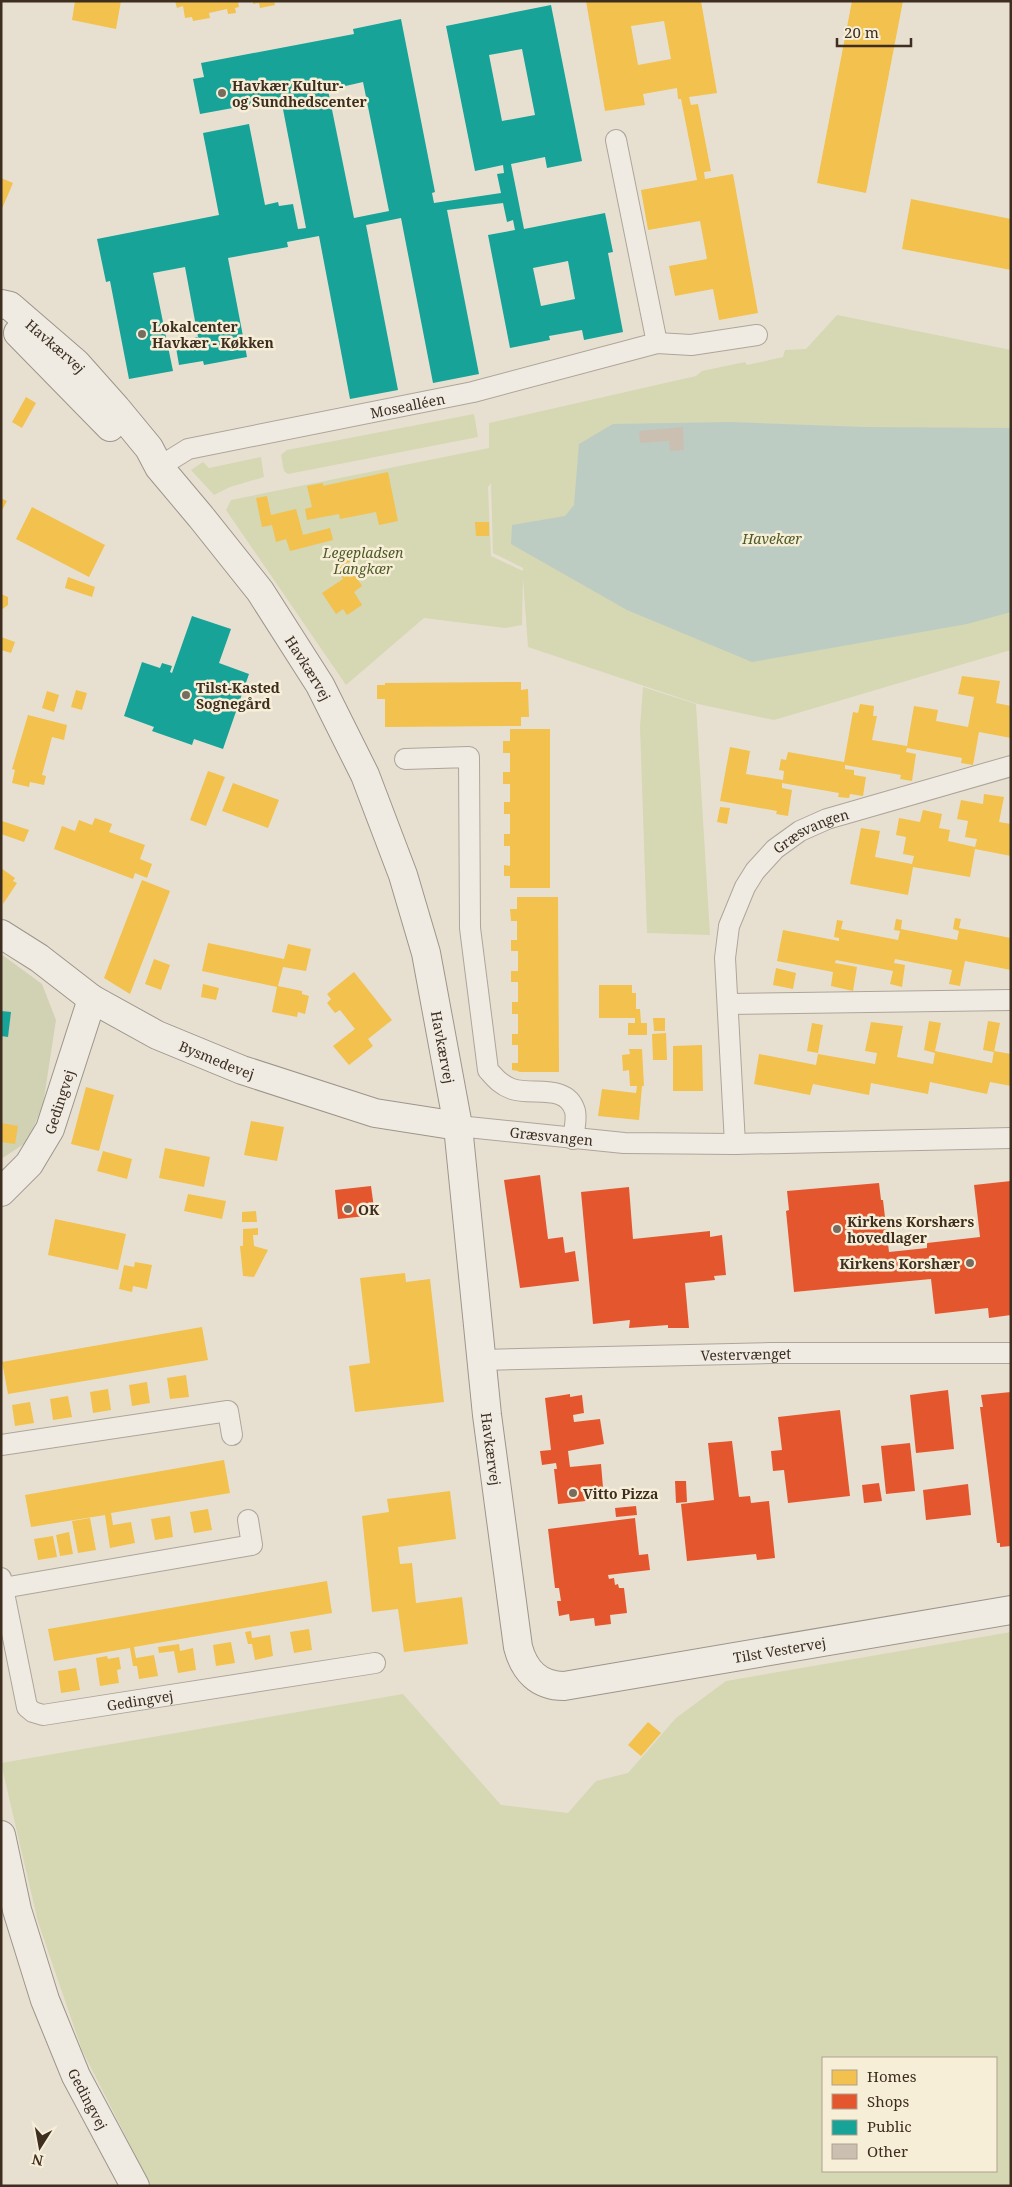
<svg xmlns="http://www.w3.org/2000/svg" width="1012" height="2187" font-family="'Noto Serif',serif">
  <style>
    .green { fill: #d6d7b3; fill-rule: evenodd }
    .cemetery { fill: #d1d1b3 }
    .water { fill: #bcccc2 }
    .homes { fill: #f2c14e; fill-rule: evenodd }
    .shops { fill: #e4572e }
    .public { fill: #17a398; fill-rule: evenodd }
    .building { fill: #cbbfb2 }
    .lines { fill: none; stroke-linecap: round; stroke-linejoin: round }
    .street-casing { stroke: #ada599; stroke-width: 22 }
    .secondary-casing { stroke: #9c958a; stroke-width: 30 }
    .street { stroke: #efebe3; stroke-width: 20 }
    .secondary { stroke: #efebe3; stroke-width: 28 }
    .poi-dot { fill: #786c5e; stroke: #f7eed8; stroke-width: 2 }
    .labels { text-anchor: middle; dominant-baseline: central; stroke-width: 5; stroke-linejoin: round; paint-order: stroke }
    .poi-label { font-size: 14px; font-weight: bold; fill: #3d2e20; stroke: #f7eed8; text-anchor: start }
    .street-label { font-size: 14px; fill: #3d2e20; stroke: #f7eed8 }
    .park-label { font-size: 14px; font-style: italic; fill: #4d5a26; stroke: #f7eed8 }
  </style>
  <rect width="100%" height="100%" fill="#e7e0d1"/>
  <g class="green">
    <path d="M 837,315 L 1011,350 L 1011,650 L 774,720 L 698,704 L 528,647 L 523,578 L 522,625 L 505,628 L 424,618 L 346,685 L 226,510 L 231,500 L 489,448 L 489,423 L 696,376 L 702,371 L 745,362 L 747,365 L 783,357 L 785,350 L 806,349 ZM 491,483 L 493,553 L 523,568 L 523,571 L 491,556 L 488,487 Z"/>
    <polygon points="474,414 478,437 288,474 284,471 281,455 287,450"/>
    <polygon points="261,457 264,477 230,487 214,495 191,470 203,462 209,468"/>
    <polygon points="643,687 696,704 710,935 647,933 640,727"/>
    <path d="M 1011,1632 L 1011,2186 L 151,2186 L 82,2050 L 38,1922 L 1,1763 L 403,1694 L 501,1805 L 568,1813 L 596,1781 L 628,1773 L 676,1718 L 726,1681 ZM 823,2058 L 996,2058 L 996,2171 L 823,2171 Z"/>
  </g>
  <polygon class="cemetery" points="1,954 42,984 56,1020 43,1105 27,1142 1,1159"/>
  <polygon class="water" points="730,422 863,427 1011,428 1011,612 967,624 752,662 627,610 511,544 512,525 565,516 574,505 579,444 613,424"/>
  <g class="homes">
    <polygon points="75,1 121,1 116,29 72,20"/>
    <polygon points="175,1 238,1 239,7 235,8 236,13 228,14 227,9 209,13 210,18 193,21 192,17 185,18 183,6 177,8"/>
    <polygon points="253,1 274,1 275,5 260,8 259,3 253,4"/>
    <path d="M 586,1 L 701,1 L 717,93 L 689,97 L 691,105 L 698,104 L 711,171 L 704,172 L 705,179 L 733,174 L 758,313 L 719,320 L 713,289 L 675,296 L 669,266 L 707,259 L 700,221 L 648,230 L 641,190 L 697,180 L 681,99 L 678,99 L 677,88 L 643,94 L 645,105 L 605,111 ZM 664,21 L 671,59 L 638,65 L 631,26 Z"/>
    <polygon points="852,1 903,1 866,193 817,183"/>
    <polygon points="1,178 13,183 1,211"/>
    <polygon points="911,199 1011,219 1011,270 902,249"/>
    <polygon points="26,397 36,403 22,428 12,422"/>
    <polygon points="388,472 398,521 379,525 376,512 340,519 339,514 307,520 305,509 312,507 307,486 323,483 323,486"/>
    <polygon points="267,496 271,515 296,509 303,535 330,528 333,540 290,551 286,539 276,542 272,525 262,527 256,498"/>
    <polygon points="1,498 7,501 1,512"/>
    <polygon points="32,507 105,545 89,577 16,539"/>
    <polygon points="475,522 489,522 489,536 476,536"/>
    <polygon points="346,552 352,560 347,563 362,586 354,592 362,605 347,615 343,609 336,614 322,593 343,579 337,568 342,564 337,557"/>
    <polygon points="68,577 95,587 92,597 65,588"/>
    <polygon points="1,594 8,597 8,605 1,610"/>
    <polygon points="1,637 15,642 11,653 1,650"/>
    <polygon points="962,676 1000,681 996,703 1011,706 1011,738 979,732 973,765 961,763 962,758 907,748 906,752 916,754 912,781 900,779 901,775 845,765 845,769 854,770 854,775 866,777 863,796 850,794 849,798 838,797 839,793 782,783 782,788 792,790 788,816 776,814 777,811 720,801 730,747 750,751 746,774 783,780 784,771 779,770 781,759 786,760 788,752 844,762 853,712 858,713 860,704 874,706 873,716 877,716 872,740 907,746 914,706 938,710 936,721 968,727 974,697 958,694"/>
    <polygon points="521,682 521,690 528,689 529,717 521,717 521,726 385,727 385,699 377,699 377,685 385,685 385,683"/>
    <polygon points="76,690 87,693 82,710 71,707"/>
    <polygon points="47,691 59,695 54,712 42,708"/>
    <polygon points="28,715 67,725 64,740 52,737 42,775 46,776 44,785 30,782 29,787 12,783 15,770 12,769"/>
    <polygon points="510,729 550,729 550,888 510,888 510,876 504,876 504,865 510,866 510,846 504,846 504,834 510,834 510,814 504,814 504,802 510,802 510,784 503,784 503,772 510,772 510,753 503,753 503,741 510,741"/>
    <polygon points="208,771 225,777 206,826 190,820"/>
    <polygon points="233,783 279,800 268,828 222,811"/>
    <polygon points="984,794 1004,797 999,822 1011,824 1011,856 975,849 970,877 913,867 908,895 850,884 861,828 880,831 875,857 912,864 914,856 903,854 906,837 896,835 899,818 920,822 923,810 942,814 939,828 950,830 948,841 975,847 977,839 965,837 968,821 957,819 961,800 983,804"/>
    <polygon points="720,807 730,808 727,824 717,822"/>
    <polygon points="95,818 112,824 109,832 145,845 140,859 152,864 147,878 135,873 133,879 54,849 62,826 75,831 79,820 92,825"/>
    <polygon points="2,821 29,830 24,842 1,834"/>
    <polygon points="1,868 15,878 13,881 17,883 3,904"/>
    <polygon points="142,880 170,891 130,994 104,978"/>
    <polygon points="517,897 558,897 559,1072 519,1072 518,1071 512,1070 512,1063 518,1063 518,1045 512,1045 512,1034 518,1034 518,1014 512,1014 512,1002 518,1002 518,982 511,982 511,971 518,971 518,951 511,951 511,940 517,940 517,921 511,921 510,909 517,909"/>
    <polygon points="955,918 961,919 959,928 1011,938 1011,970 965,961 960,986 949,984 952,970 895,959 894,963 905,965 902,987 890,984 893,971 836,960 835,963 857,967 853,991 831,986 833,972 777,961 783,930 839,941 839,938 834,937 837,920 843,921 841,929 898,940 900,931 894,930 896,919 902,920 901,929 957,940 959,931 953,929"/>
    <polygon points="208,943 284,959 288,944 311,949 306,971 283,967 278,986 302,991 302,994 309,996 305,1014 298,1012 297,1017 272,1012 277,987 202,971"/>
    <polygon points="154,959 170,965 161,990 145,984"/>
    <polygon points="776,968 796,973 793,989 773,985"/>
    <polygon points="354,972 392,1020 368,1039 373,1046 349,1065 333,1046 355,1029 340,1010 335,1013 327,1003 331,999 327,994"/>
    <polygon points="203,984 219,988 216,1000 201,997"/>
    <polygon points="599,985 632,985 632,993 636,993 636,1009 640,1009 641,1023 647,1023 647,1035 628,1035 628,1023 635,1023 635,1018 599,1018"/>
    <polygon points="653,1018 665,1018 665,1031 654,1031"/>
    <polygon points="929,1021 941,1023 935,1051 992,1063 994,1051 1011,1054 1011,1086 990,1082 987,1094 930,1082 928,1094 871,1083 869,1095 813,1084 810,1095 754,1084 759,1054 816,1065 818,1054 875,1064 877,1053 865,1051 871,1022 903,1026 897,1057 933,1064 935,1053 924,1050"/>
    <polygon points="988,1021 1000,1023 994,1052 983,1050"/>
    <polygon points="812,1023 823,1025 818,1053 807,1051"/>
    <polygon points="666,1033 667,1060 653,1060 652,1034"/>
    <polygon points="702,1045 703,1091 673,1091 673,1046"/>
    <polygon points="629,1049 642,1049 644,1086 642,1086 639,1120 598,1116 602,1089 636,1093 637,1086 630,1086 629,1070 623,1071 622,1055 630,1054"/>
    <polygon points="86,1087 114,1095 99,1151 71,1144"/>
    <polygon points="251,1121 284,1127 277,1161 244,1155"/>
    <polygon points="1,1123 18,1126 15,1144 1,1142"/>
    <polygon points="165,1148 210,1157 204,1187 159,1178"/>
    <polygon points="103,1151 132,1159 127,1179 97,1171"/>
    <polygon points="188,1194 226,1201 222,1219 184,1211"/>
    <polygon points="256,1211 257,1222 242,1222 242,1212"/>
    <polygon points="55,1219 126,1234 118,1270 48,1255"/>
    <polygon points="258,1228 258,1235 253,1235 254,1246 268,1250 254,1277 243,1276 240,1246 243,1246 243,1229"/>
    <polygon points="135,1262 152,1265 147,1289 133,1286 132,1292 119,1289 124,1265 134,1267"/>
    <polygon points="405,1273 406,1282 430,1279 444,1402 355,1412 349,1366 370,1363 360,1278"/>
    <polygon points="202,1327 208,1360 8,1394 2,1362"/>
    <polygon points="186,1375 189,1397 170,1399 167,1378"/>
    <polygon points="147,1382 150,1403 132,1406 129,1385"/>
    <polygon points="108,1389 111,1410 93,1413 90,1392"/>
    <polygon points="68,1396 72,1417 53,1420 50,1399"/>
    <polygon points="30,1402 34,1423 15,1426 12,1405"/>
    <polygon points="224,1460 230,1493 111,1513 113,1525 131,1522 135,1543 110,1548 105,1515 31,1527 25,1495"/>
    <polygon points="450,1491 456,1539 398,1547 400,1564 412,1563 416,1603 462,1597 468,1644 404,1652 398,1609 372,1612 362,1516 389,1512 387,1499"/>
    <polygon points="208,1509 212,1530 194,1533 190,1512"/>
    <polygon points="170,1516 173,1537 155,1540 151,1519"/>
    <polygon points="90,1518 96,1550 78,1553 72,1521"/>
    <polygon points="69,1532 73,1554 60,1556 56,1535"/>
    <polygon points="53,1536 57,1557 38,1560 34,1539"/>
    <polygon points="327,1581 332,1613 134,1647 136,1658 154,1655 158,1676 139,1679 137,1666 133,1666 130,1648 54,1661 48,1629"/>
    <polygon points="309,1629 312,1650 294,1653 290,1632"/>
    <polygon points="251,1631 252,1638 270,1635 273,1656 255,1660 252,1644 248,1644 245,1632"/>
    <polygon points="231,1642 235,1663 216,1666 213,1645"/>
    <polygon points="179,1644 180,1651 193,1648 196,1670 178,1673 174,1651 159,1653 158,1647"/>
    <polygon points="107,1656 108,1659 119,1657 121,1669 117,1670 119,1683 100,1686 96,1658"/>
    <polygon points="76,1668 80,1690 61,1693 58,1671"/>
    <polygon points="648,1722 661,1733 641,1756 628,1745"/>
  </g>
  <g class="shops">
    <polygon points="540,1175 548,1239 563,1237 565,1253 575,1251 579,1281 520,1288 504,1180"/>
    <polygon points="1011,1181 1011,1315 989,1318 988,1308 935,1314 931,1279 794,1292 786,1211 789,1210 787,1191 879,1183 881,1200 883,1200 889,1252 927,1248 927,1243 980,1237 974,1185"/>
    <polygon points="371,1186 375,1215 338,1219 335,1190"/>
    <polygon points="629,1187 633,1239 710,1231 710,1237 722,1235 726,1275 714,1276 715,1280 685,1283 689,1328 668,1328 668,1325 629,1328 630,1320 593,1324 581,1192"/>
    <polygon points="948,1390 954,1449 916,1453 910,1395"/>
    <polygon points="1011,1392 1011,1546 1000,1547 1000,1543 997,1543 980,1407 983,1407 981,1395"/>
    <polygon points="570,1394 570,1397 582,1395 584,1413 573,1415 574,1422 600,1419 604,1444 568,1451 570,1467 601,1464 604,1499 558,1504 554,1469 557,1469 556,1463 542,1465 540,1451 551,1450 545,1398"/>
    <polygon points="840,1410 850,1496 788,1503 784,1470 773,1471 771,1451 782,1450 778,1417"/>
    <polygon points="732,1441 739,1497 750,1496 751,1503 769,1501 775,1558 757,1560 756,1554 687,1561 681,1504 714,1500 708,1443"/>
    <polygon points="910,1443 915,1491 886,1494 881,1446"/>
    <polygon points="675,1481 686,1481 687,1502 676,1503"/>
    <polygon points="879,1483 882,1501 864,1503 862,1485"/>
    <polygon points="968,1484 971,1515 926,1520 923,1490"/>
    <polygon points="636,1506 637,1515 616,1517 615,1508"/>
    <polygon points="635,1518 639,1555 648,1554 650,1570 608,1575 609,1579 614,1578 615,1585 618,1584 619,1588 624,1588 627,1613 610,1615 611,1624 595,1626 594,1618 570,1621 569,1614 559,1616 557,1601 561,1601 559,1588 555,1588 548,1529"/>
  </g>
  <g class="public">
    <path d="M 551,5 L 582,161 L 547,168 L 545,157 L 511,164 L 524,229 L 605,213 L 613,252 L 608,253 L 623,332 L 584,340 L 582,330 L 549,336 L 550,340 L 510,348 L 488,235 L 515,230 L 513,220 L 507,222 L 503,203 L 447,210 L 479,374 L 433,383 L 401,218 L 366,225 L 398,390 L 350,399 L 319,236 L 287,242 L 288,247 L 228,258 L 247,357 L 204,365 L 203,361 L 179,365 L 175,342 L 198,337 L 185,267 L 153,273 L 173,371 L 129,379 L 110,281 L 106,282 L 97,239 L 219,215 L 203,133 L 249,124 L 265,205 L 278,202 L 279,206 L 293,204 L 298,229 L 306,228 L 281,99 L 200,114 L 193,79 L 204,77 L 201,63 L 354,34 L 353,29 L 401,19 L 435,192 L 432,193 L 434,203 L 501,193 L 497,174 L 504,173 L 503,165 L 475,171 L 446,26 ZM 522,49 L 535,115 L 502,121 L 489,55 ZM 363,82 L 389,211 L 354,218 L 328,90 ZM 568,261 L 575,299 L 541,306 L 533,268 Z"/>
    <polygon points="192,616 231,629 219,663 249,674 223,749 194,739 192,745 152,731 154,727 124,716 142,662 160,668 162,663 172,666 170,672 172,673"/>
    <polygon points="1,1011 11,1012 8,1037 1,1036"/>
  </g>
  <polygon class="building" points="683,427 684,450 670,451 669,441 640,443 639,431"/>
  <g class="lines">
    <defs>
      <g id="street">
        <polyline points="616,140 657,343"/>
        <path id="s1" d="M 159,467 L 188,449 L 473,392 L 657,343 L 691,345 L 757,335"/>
        <path d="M 405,759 L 469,757 L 470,928 L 488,1070 C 496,1079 501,1085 512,1089 C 532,1096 567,1083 575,1111 C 577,1119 574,1131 573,1139"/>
        <polyline points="728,1004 1011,1000"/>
        <path id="s2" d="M 458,1126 L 624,1143 L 735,1144 L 1011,1138"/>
        <path id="s3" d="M 735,1144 L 725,958 L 729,926 L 745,887 L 755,871 L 775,849 L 800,831 L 827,819 L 1011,766"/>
        <path id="s4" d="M 482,1360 L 771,1353 L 1011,1353"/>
        <polyline points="1,1445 228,1411 232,1435"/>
        <path id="s5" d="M 1,1578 L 27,1707 L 33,1712 L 43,1715 L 375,1663"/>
        <polyline points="3,1588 252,1545 248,1520"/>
      </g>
      <g id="secondary">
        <path id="s6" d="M 1,304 L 10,306 L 76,363 L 116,408 L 149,448 L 159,467 L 201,517 L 260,591 L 320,685 L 365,775 L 403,875 L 426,953 L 458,1126 L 487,1415 L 518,1647 C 524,1670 538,1686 564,1686 L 1011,1610"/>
        <polyline points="18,333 110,427"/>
        <path id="s7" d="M 1,934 L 39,958 L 92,999 L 157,1035 L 242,1070 L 375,1113 L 458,1126"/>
        <path id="s8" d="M 1,1192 L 29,1164 L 50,1129 L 92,999"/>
        <path id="s9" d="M 1,1835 L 17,1910 L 45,2000 L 76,2076 L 135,2186"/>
      </g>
    </defs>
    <use href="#street" class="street-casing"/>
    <use href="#secondary" class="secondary-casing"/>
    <use href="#street" class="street"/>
    <use href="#secondary" class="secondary"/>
  </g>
  <g class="poi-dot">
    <circle cx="222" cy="93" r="5"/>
    <circle cx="142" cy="334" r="5"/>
    <circle cx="186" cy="695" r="5"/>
    <circle cx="348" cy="1209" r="5"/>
    <circle cx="837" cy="1229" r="5"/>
    <circle cx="970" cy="1263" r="5"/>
    <circle cx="573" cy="1493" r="5"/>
  </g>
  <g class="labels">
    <g class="poi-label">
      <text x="232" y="85">Havkær Kultur-<tspan x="232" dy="16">og Sundhedscenter</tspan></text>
      <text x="152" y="326">Lokalcenter<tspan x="152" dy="16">Havkær - Køkken</tspan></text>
      <text x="196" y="687">Tilst-Kasted<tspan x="196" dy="16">Sognegård</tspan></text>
      <text x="358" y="1209">OK</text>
      <text x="847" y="1221">Kirkens Korshærs<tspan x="847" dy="16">hovedlager</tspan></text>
      <text x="960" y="1263" text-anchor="end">Kirkens Korshær</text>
      <text x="583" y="1493">Vitto Pizza</text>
    </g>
    <g class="street-label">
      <text stroke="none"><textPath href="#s6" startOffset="70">Havkærvej</textPath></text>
      <text stroke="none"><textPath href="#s1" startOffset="258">Mosealléen</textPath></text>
      <text stroke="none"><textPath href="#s6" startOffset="481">Havkærvej</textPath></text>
      <text stroke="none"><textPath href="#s3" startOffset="350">Græsvangen</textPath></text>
      <text stroke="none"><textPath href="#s6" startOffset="886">Havkærvej</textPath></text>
      <text stroke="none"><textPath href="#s7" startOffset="251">Bysmedevej</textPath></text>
      <text stroke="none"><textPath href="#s8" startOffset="109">Gedingvej</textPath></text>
      <text stroke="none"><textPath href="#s2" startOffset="94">Græsvangen</textPath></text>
      <text stroke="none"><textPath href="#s4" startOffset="264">Vestervænget</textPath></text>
      <text stroke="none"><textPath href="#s6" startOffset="1291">Havkærvej</textPath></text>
      <text stroke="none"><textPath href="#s6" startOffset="1775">Tilst Vestervej</textPath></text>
      <text stroke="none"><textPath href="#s5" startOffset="248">Gedingvej</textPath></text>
      <text stroke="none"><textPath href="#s9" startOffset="279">Gedingvej</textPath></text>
    </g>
    <g class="park-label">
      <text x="772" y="538">Havekær</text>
      <text x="363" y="552">Legepladsen<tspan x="363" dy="16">Langkær</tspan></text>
    </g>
  </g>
  <rect width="1012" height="2187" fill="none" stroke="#3d2e20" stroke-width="5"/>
  <rect x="822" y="2057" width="175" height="115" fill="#f7eed8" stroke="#ada18e"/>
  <rect x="832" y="2070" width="25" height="15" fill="#f2c14e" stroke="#ada18e"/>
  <text x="867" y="2082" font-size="15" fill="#3d2e20">Homes</text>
  <rect x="832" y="2094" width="25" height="15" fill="#e4572e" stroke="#ada18e"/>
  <text x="867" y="2107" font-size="15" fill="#3d2e20">Shops</text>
  <rect x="832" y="2120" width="25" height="15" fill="#17a398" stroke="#ada18e"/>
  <text x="867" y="2132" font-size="15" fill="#3d2e20">Public</text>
  <rect x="832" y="2144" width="25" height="15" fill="#cbbfb2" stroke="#ada18e"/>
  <text x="867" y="2157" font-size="15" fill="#3d2e20">Other</text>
  <g transform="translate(40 2147) rotate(191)" stroke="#f7eed8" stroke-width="4" paint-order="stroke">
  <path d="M0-4L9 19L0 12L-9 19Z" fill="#3d2e20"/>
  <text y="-8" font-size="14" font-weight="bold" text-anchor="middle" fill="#3d2e20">N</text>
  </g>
  <path d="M837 38v8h74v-8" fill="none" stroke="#3d2e20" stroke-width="2.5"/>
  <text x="844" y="38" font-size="15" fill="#3d2e20" stroke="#f7eed8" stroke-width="4" paint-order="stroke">20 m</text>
</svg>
